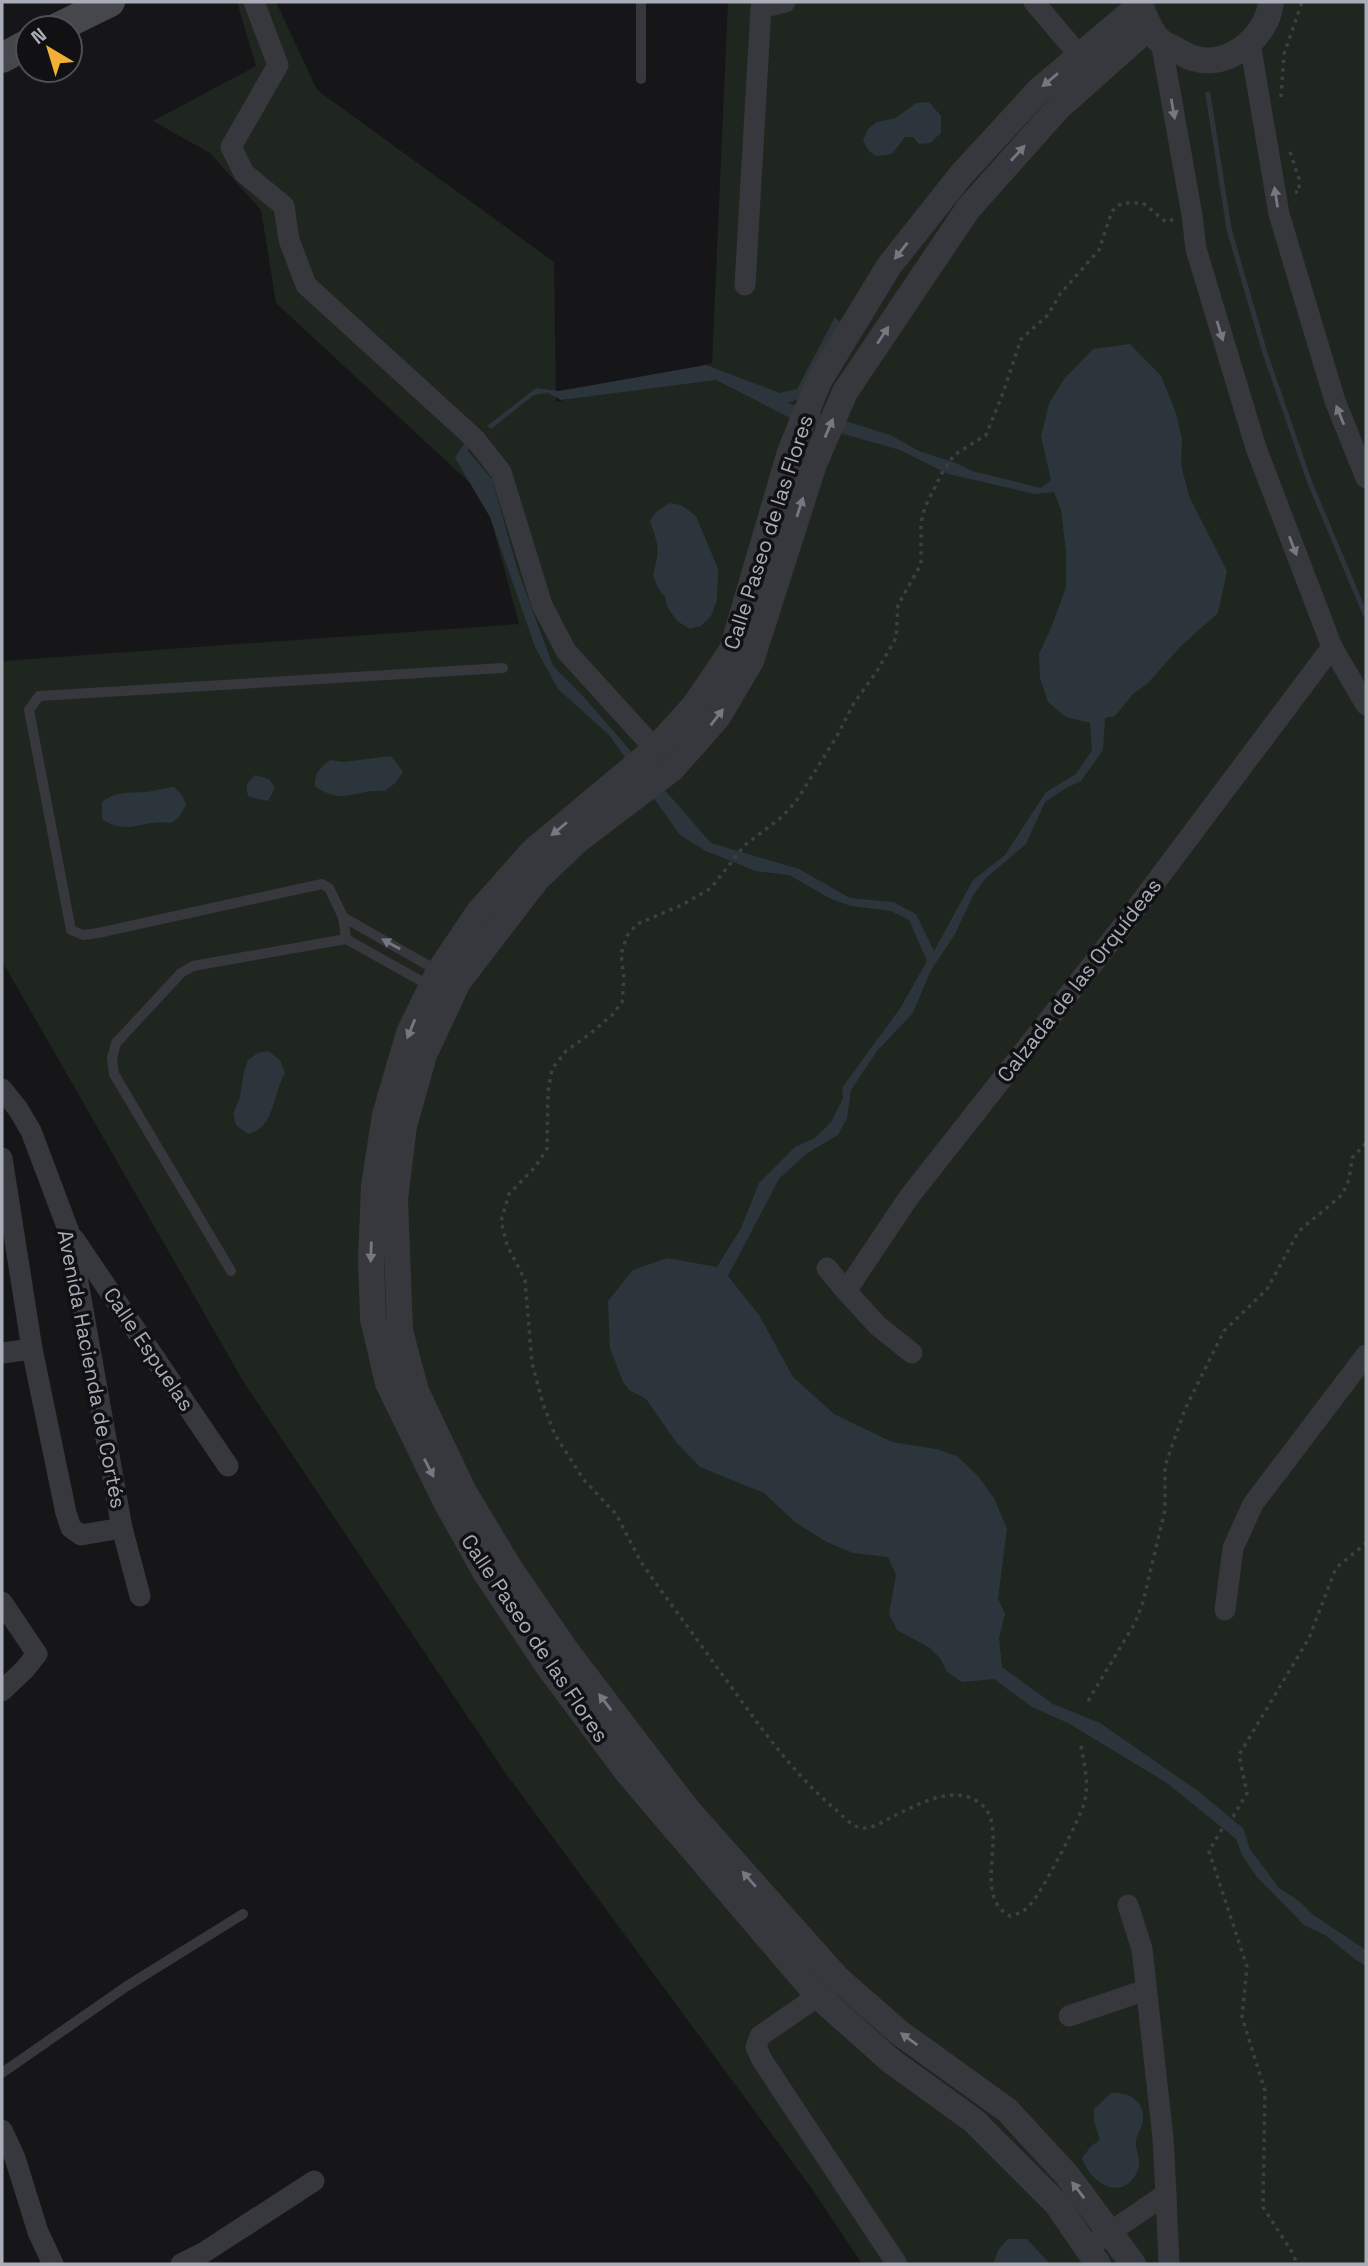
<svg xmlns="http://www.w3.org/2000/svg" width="1368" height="2266" font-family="'Space Grotesk',sans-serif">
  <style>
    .green { fill: #1e261f }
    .water { fill: #2c353c }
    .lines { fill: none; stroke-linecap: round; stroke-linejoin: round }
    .stream { stroke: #2c353c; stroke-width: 5 }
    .path { stroke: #3d3f44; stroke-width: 3.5; stroke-dasharray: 3.5 5; stroke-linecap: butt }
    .service { stroke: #37383d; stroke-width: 10 }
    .minor { stroke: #37383d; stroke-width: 21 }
    .tertiary { stroke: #37383d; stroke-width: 26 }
    .secondary { stroke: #45474d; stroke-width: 30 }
    .oneway { fill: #757881 }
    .labels { text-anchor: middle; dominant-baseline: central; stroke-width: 7; stroke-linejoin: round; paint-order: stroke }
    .street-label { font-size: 21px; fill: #a8adb8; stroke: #111113 }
  </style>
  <rect width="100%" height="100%" fill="#161618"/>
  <polygon class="green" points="237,2 276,2 317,90 554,262 556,402 712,363 728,2 1366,2 1366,2264 862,2264 810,2186 504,1771 243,1381 2,961 2,661 519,624 485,497 276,303 261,210 210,153 153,121 256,66"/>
  <g class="water">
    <polygon points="929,102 941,116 941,133 930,143 919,144 913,137 905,137 892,154 876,156 868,150 863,140 868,129 877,122 896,118 916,103"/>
    <polygon points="835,317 843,326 802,398 787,403 890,435 919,451 956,463 972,471 1041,488 1051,480 1041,436 1049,404 1064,379 1093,349 1130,344 1161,376 1176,413 1182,439 1181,465 1189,496 1227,571 1218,613 1181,646 1148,683 1133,694 1115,716 1105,718 1103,750 1081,781 1066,788 1045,802 1026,844 986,878 974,894 955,934 930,972 913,1013 877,1051 851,1090 847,1118 838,1135 806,1154 779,1179 728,1276 759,1315 793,1377 834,1414 892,1442 936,1449 957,1456 978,1476 994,1498 1007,1529 998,1599 1005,1614 999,1638 1002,1667 1053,1704 1100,1723 1198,1791 1243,1828 1250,1849 1279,1888 1299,1901 1312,1914 1366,1950 1366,1966 1356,1960 1325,1935 1304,1925 1257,1877 1242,1855 1236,1839 1167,1783 1068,1723 1032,1707 994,1679 962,1682 947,1672 940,1658 930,1648 897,1630 889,1614 896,1575 888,1557 853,1553 827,1542 796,1523 764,1493 700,1467 676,1442 646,1399 629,1390 623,1382 610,1348 608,1301 633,1270 667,1258 717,1267 741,1228 759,1183 795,1147 815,1138 831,1122 843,1098 842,1088 901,1007 927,961 909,920 891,911 851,906 831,899 789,875 756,871 706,851 680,835 609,735 558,689 535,647 490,517 455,458 463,445 472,437 468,451 492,479 518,571 553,666 582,695 711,843 799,869 850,898 893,902 916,914 934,951 973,880 1005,855 1046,792 1076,774 1092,750 1090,723 1066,717 1048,702 1040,678 1039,654 1051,628 1066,587 1066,551 1061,510 1054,492 1035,494 948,474 900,450 794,420 716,380 561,400 548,393 534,395 491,429 487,426 536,388 559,391 706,365 780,393 797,389"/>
    <path d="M 669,503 L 681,505 L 696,516 L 718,569 L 717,600 L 711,616 L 701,626 L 690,629 L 677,621 L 668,608 L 665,597 L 658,588 L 653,575 C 660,549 659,547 650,521 L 656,512 Z"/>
    <path d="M 391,756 L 403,772 L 395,783 L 385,791 C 352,789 348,806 315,787 C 314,773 320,768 330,760 L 343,762 Z"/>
    <path d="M 255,775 L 269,779 L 275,788 L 268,801 L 249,797 C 244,786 247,783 255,775 Z"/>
    <path d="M 174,787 L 182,795 L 186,805 L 179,817 L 171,823 C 144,818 128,837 102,819 L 102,802 C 117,791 129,793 146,792 C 155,791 164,788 174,787 Z"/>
    <path d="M 268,1051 L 280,1060 L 285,1073 C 273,1093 275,1128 248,1134 L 236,1125 L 233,1114 L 240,1097 L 244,1072 L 248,1060 L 258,1053 Z"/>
    <path d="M 1111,2093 C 1129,2092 1144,2100 1143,2120 C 1143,2127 1137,2133 1136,2140 C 1135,2152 1143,2160 1137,2172 C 1122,2203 1090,2183 1082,2158 L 1091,2146 L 1100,2140 L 1094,2121 L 1094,2109 Z"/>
    <polygon points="1008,2239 1027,2239 1050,2264 996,2264 994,2262 998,2250"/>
  </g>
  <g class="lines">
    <polyline class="stream" points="1208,94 1229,229 1265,353 1310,483 1366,616"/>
    <g class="path">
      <polyline points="1281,97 1284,54 1302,2"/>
      <polyline points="1290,152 1299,179 1299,192 1295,192"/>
      <polyline points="1088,1701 1135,1623 1143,1602 1165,1510 1165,1466 1185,1409 1224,1331 1267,1289 1299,1231 1342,1195 1349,1180 1352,1158 1366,1143"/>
      <path d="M 1081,1746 C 1084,1764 1089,1782 1085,1800 C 1081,1818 1041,1894 1029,1906 C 1023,1912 1018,1914 1010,1916 C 968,1894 1015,1825 977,1801 C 952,1785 916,1805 892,1817 C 884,1821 872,1829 862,1828 C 852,1827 843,1816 836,1810 C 796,1776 766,1735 735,1692 C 710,1658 685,1623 660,1589 L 641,1562 L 616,1514 L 584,1480 L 555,1435 L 543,1404 L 532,1363 L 525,1280 L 507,1245 L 501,1221 L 509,1194 L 535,1167 L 547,1149 L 548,1091 L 552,1069 L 566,1051 L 591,1033 L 613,1014 L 622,1002 L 624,978 L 621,954 L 627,936 L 637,924 L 682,905 L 711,888 L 745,845 L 782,817 L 797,800 L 837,736 L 854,703 L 877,671 L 896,638 L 898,605 L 921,564 L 921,523 L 925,507 L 942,473 L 954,455 L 986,435 L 1003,393 L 1021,339 L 1048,315 L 1060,294 L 1099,250 L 1112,211 L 1122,203 L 1143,203 L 1166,222 L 1175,219"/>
      <polyline points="1233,1817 1247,1793 1239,1755 1309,1638 1336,1568 1366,1543"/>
      <polyline points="1222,1829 1209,1851 1247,1967 1242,2017 1265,2091 1263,2207 1292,2252 1297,2264"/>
    </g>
    <g class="service">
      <polyline points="641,79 641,2"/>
      <polyline points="343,917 438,971"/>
      <polyline points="346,939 343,917 329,888 322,884 98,933 83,935 71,930 29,710 39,696 503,668"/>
      <polyline points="346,939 432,987"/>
      <polyline points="231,1271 114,1074 112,1058 116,1043 181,973 193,966 346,939"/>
      <polyline points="2,2073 127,1986 243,1914"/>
    </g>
    <g class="minor">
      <polyline points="254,2 278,65 231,147 244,173 284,206 289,240 306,285 475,439 501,472 542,605 566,651 655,749"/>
      <polyline points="1034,2 1079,55"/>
      <polyline points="1161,41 1192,215 1196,249 1256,448 1332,647 1366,705"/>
      <polyline points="1250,43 1279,214 1335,401 1366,478"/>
      <polyline points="745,285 761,8 785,2"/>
      <polyline points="2,1089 18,1109 31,1131 69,1232 122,1528 140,1596"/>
      <polyline points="2,1158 32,1349 66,1513 71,1528 81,1535 122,1528"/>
      <polyline points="74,1239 228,1466"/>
      <polyline points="827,1268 846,1291 909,1197 1125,923 1332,647"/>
      <polyline points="846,1291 878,1326 912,1353"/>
      <polyline points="2,1353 32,1349"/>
      <polyline points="2,1602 37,1654 25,1669 2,1691"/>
      <polyline points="1225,1610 1233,1548 1253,1504 1366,1355"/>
      <polyline points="827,1987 818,1996 760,2036 756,2047 762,2060 897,2264"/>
      <polyline points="1069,2016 1146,1990"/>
      <polyline points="2,2130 15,2158 38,2232 53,2264"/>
      <polyline points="1166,2194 1169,2264"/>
      <polyline points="1087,2248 1166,2194 1163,2138 1142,1949 1128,1905"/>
      <polyline points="181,2264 203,2253 314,2181"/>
    </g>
    <g class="tertiary">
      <path d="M 1143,12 C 1147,22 1151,32 1159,40 C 1164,45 1172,47 1178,51 C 1183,53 1188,57 1193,58 C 1228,70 1268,36 1271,2"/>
      <polyline points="1098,2264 1056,2203 974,2121 891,2061 818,1996 627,1772 548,1666 484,1570 447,1504 388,1383 373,1319 371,1259 374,1186 385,1115 409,1033 439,971 478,913 533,851 655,749 694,706 732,650 790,452 819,381 889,266 961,175 1039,90 1140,5"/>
      <polyline points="1133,2264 1067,2175 1007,2110 900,2033 837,1978 687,1809 568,1653 509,1567 464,1492 416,1391 400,1331 395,1199 404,1126 424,1055 458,982 537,879 577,841 672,769 718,717 751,661 814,464 845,392 968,209 1058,108 1149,27"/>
    </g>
    <g class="secondary">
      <polyline points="57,28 110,2"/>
      <polyline points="2,58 28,44"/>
    </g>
  </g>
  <defs><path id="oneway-solid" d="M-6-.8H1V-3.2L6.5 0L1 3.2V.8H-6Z" transform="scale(1.75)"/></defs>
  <g class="oneway">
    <use href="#oneway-solid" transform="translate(1050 80) rotate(140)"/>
    <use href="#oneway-solid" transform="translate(1173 109) rotate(80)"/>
    <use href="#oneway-solid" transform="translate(1018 153) rotate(-48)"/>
    <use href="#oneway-solid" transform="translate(1276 197) rotate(-99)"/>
    <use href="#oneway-solid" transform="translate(901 251) rotate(128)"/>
    <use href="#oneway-solid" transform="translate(1220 331) rotate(73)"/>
    <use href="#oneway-solid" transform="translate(883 335) rotate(-57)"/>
    <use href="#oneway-solid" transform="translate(1340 415) rotate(-112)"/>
    <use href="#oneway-solid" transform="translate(829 428) rotate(-67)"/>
    <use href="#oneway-solid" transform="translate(800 507) rotate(-72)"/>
    <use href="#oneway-solid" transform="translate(1293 546) rotate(69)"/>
    <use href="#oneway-solid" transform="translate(717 717) rotate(-53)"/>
    <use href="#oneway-solid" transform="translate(559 829) rotate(140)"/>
    <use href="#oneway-solid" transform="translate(391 944) rotate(-151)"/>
    <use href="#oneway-solid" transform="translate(411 1029) rotate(112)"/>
    <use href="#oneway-solid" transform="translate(371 1252) rotate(92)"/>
    <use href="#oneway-solid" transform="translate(429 1468) rotate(63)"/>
    <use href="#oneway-solid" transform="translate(605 1702) rotate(-127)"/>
    <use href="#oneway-solid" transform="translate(749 1879) rotate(-131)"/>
    <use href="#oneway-solid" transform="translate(909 2039) rotate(-144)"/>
    <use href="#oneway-solid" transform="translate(1078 2190) rotate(-127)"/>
  </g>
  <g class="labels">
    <g class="street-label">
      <text transform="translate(768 532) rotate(-72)">Calle Paseo de las Flores</text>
      <text transform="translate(1079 980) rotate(-52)">Calzada de las Orquídeas</text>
      <text transform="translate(149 1349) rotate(56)">Calle Espuelas</text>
      <text transform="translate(92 1369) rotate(79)">Avenida Hacienda de Cortés</text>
      <text transform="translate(535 1638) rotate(56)">Calle Paseo de las Flores</text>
    </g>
  </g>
  <rect width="1368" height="2266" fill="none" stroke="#a8adb8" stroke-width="7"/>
  <g transform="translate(49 49) rotate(322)"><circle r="33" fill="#111113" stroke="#4d4f55" stroke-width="2"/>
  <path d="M0-5L12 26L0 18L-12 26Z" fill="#f2b134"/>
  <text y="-10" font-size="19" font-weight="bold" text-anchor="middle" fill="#a8adb8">N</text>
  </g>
</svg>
